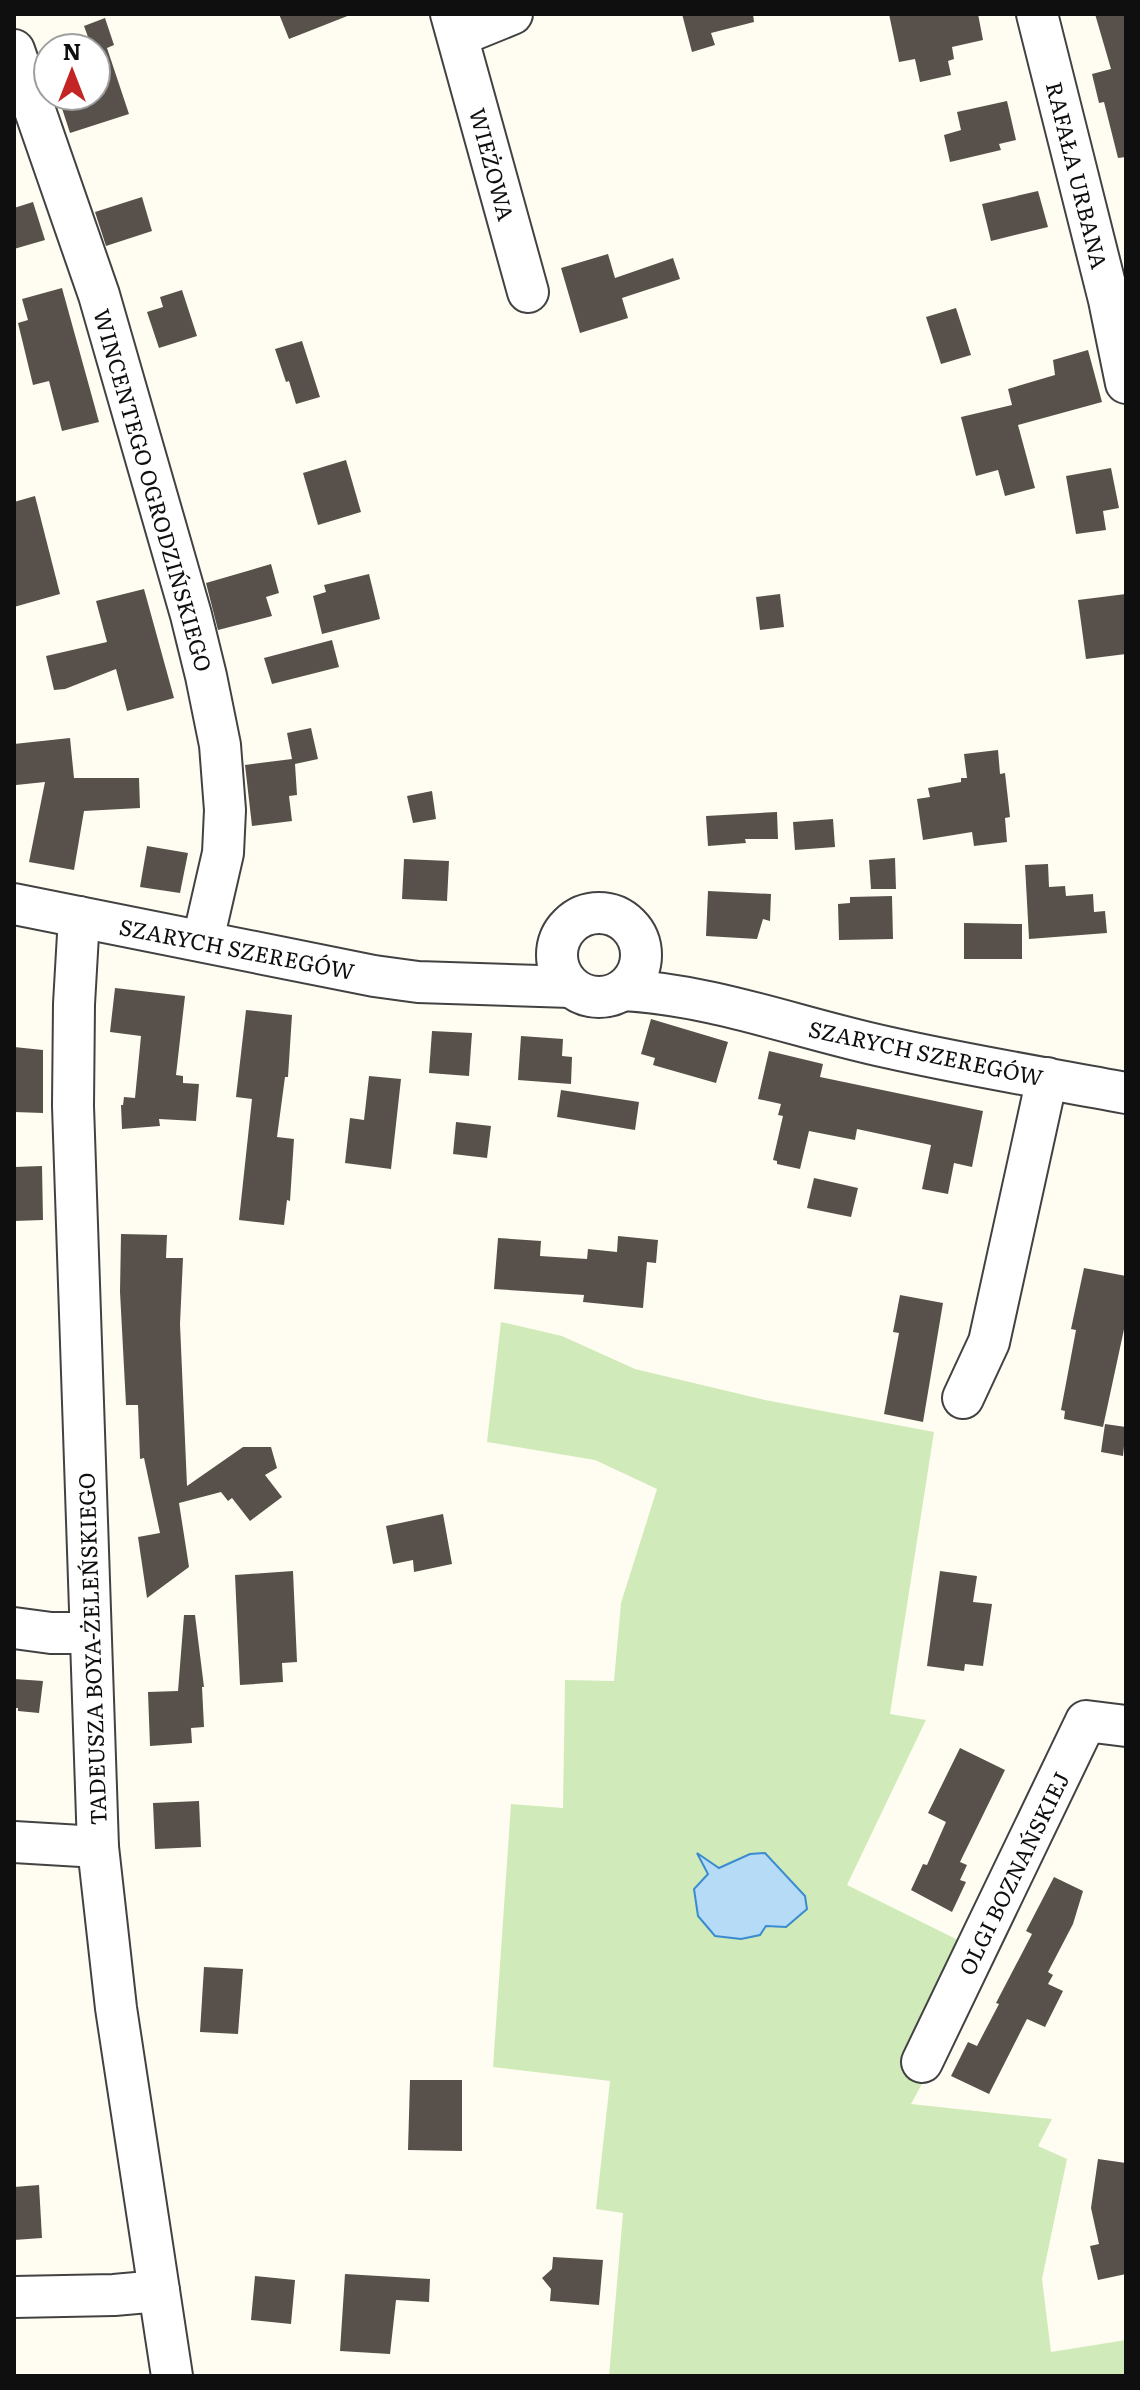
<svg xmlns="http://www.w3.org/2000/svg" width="1140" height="2390" font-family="Literata,serif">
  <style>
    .green { fill: #d0ebb9 }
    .water { fill: #b5dbf7; stroke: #3a8bd0; stroke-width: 2 }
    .building { fill: #58514b }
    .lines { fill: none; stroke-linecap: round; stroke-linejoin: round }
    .minor-casing { stroke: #424242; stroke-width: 44 }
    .minor { stroke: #fff; stroke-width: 40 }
    .labels { text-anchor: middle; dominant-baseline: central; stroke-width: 8; stroke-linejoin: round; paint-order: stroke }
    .street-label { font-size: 22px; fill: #0f0f0f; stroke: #fff }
  </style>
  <rect width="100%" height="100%" fill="#fffdf1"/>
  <polygon class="green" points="501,1322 562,1336 635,1369 765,1400 934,1432 890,1714 926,1720 847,1885 966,1944 929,2071 911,2104 1052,2119 1038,2146 1067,2159 1042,2279 1051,2352 1126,2340 1126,2376 609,2376 623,2213 596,2209 610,2081 493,2067 511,1804 563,1808 565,1680 614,1681 621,1603 657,1489 595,1460 487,1442"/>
  <polygon class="water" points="697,1853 719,1868 750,1854 765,1853 805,1896 807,1909 786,1927 766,1926 760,1935 741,1939 715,1936 698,1916 694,1889 708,1874"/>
  <g class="building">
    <polygon points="279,14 349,14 350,15 289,39"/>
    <polygon points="682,14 753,14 754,22 711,33 715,45 692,52"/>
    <polygon points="889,14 978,14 983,40 952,47 954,59 948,61 951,75 920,82 915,59 899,62"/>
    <polygon points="1095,14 1126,14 1126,157 1118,158 1104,102 1099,103 1092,74 1111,69"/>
    <polygon points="105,18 114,45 107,48 129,114 70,133 58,96 96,96 96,48 92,48 84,26"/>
    <polygon points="1007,101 1016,140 999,144 1001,150 950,162 944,135 961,130 957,112"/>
    <polygon points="1038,191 1048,227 991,241 982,204"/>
    <polygon points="142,197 152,231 106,246 95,212"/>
    <polygon points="33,202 45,240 14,249 14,208"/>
    <polygon points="608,254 615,278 673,258 680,279 622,298 628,318 580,333 561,268"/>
    <polygon points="62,288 99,422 62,431 49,381 33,385 18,323 28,320 22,299"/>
    <polygon points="182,290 197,336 159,348 147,312 163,307 160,297"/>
    <polygon points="956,308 971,355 941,364 926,317"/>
    <polygon points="302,341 320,397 296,404 289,381 286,382 275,349"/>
    <polygon points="1088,350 1102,402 1018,425 1035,488 1005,496 998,470 976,476 961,417 1012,405 1008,389 1055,375 1053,360"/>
    <polygon points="346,460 361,512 318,525 303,473"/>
    <polygon points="1111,468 1119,508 1103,511 1106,530 1076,534 1066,476"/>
    <polygon points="35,496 60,594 14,607 14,502"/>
    <polygon points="271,564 279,593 266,597 272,616 218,630 206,583"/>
    <polygon points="369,574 380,619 322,634 313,596 326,592 324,585"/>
    <polygon points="144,589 174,698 127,711 116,669 65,689 54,690 46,656 107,642 96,601"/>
    <polygon points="780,594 784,627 760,630 756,597"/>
    <polygon points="1126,594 1126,654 1086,659 1078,600"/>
    <polygon points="332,640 339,667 272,684 264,658"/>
    <polygon points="311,728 318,759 295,764 297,795 289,796 292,821 252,826 245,765 292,759 287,733"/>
    <polygon points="70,738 74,778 139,778 140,808 84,811 74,870 29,862 45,782 16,785 14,763 14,744"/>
    <polygon points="998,750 1000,774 1005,773 1010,817 1005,818 1007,842 974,846 972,832 923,840 917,799 930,797 928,788 961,782 961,778 967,778 964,754"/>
    <polygon points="432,791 436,819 413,823 407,796"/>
    <polygon points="777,812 778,839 745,839 746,843 708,846 706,816"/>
    <polygon points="833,819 835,847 795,850 793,822"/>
    <polygon points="147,846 188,853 180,893 140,887"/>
    <polygon points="895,858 896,889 871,889 869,860"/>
    <polygon points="404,859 449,861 447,901 402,899"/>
    <polygon points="1048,864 1049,887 1065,886 1066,896 1093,894 1094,912 1105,911 1107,933 1029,939 1025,865"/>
    <polygon points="708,891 771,894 770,921 763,919 757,939 706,936"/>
    <polygon points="892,896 893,939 839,940 838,904 850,903 850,897"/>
    <polygon points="964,923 1022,924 1022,959 964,959"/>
    <polygon points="115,988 185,996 176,1075 183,1076 183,1083 199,1084 196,1121 159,1119 160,1126 122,1129 121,1105 123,1105 124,1097 135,1098 141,1036 110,1032"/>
    <polygon points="246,1010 292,1015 288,1077 285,1077 277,1137 294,1139 290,1201 287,1200 284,1225 239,1220 252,1099 236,1097"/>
    <polygon points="651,1019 728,1042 716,1083 653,1065 655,1058 641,1054"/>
    <polygon points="432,1031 472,1033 469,1076 429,1073"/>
    <polygon points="521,1036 563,1039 562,1056 572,1057 571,1084 518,1080"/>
    <polygon points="14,1047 43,1050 43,1113 14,1112"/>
    <polygon points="769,1051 823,1064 820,1077 983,1111 972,1167 954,1163 948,1194 922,1189 931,1145 857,1129 855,1140 809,1131 800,1169 777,1164 777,1161 773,1160 783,1116 778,1115 781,1104 758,1099"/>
    <polygon points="369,1076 401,1079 391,1169 345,1163 350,1118 364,1120"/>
    <polygon points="561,1090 639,1102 635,1130 557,1117"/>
    <polygon points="456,1122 491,1126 487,1158 453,1154"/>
    <polygon points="42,1166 43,1220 14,1221 14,1167"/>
    <polygon points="814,1178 858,1188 851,1217 807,1208"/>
    <polygon points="121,1234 167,1235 166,1258 183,1258 180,1324 187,1486 243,1447 271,1447 277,1468 265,1475 282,1497 250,1521 232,1498 228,1501 221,1492 179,1503 189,1567 147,1598 138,1537 160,1533 144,1458 140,1459 138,1405 126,1405 120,1292"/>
    <polygon points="618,1236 658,1240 656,1263 647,1262 643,1308 583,1302 584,1295 494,1289 498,1238 541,1241 540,1256 587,1259 588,1249 617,1252"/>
    <polygon points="1084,1268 1126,1276 1126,1320 1103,1427 1064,1419 1065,1411 1061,1410 1076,1330 1071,1329"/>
    <polygon points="900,1295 943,1303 923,1422 884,1414 899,1333 893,1332"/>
    <polygon points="1105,1424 1126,1427 1123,1456 1101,1452"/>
    <polygon points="443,1514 452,1564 414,1572 413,1560 393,1564 386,1526"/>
    <polygon points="293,1571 297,1662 282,1663 283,1682 240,1685 235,1575"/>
    <polygon points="940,1571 977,1576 973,1602 992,1604 983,1666 965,1664 964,1671 927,1666"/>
    <polygon points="184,1615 195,1615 204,1687 202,1687 204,1727 191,1728 192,1743 150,1746 148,1692 178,1691"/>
    <polygon points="14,1679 43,1681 39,1713 18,1711 18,1708 14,1708"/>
    <polygon points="960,1748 1005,1770 960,1862 967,1865 960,1880 966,1882 952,1912 911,1890 923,1864 927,1865 946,1822 928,1813"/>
    <polygon points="199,1801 201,1847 155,1849 153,1803"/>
    <polygon points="1054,1877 1083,1891 1073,1924 1048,1972 1053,1975 1048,1984 1063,1991 1045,2027 1027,2019 989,2094 951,2076 968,2042 977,2046 999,2004 996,2003 1032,1934 1026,1931"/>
    <polygon points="204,1967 243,1969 238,2034 200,2032"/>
    <polygon points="410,2080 462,2080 462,2151 408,2150"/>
    <polygon points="1098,2159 1126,2163 1126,2274 1098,2280 1090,2246 1099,2244 1091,2208"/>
    <polygon points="39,2185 42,2238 14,2240 14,2187"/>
    <polygon points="553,2257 603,2260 599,2305 550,2301 551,2289 542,2278 552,2269"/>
    <polygon points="345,2274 430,2279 429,2302 396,2300 390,2354 340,2351"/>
    <polygon points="255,2276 295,2280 291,2324 251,2320"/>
  </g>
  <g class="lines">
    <defs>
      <g id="minor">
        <polyline points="451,14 528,292"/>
        <polyline points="1037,14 1109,300 1126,383"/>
        <polyline points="458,36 512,14"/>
        <polyline points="14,50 99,295 191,615 206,676 220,745 225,810 223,853 203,940"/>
        <polyline points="14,904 374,976 418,982 571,987"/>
        <circle cx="599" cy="955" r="42"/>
        <polyline points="79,917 74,1004 73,1106 98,1847 116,2008 172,2376"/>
        <path d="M 623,990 C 714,995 798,1028 886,1047 C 965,1065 1046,1078 1126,1093"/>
        <polyline points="963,1398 989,1342 1047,1078"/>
        <polyline points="14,1628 51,1633 90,1633"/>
        <polyline points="14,1842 98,1847"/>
        <polyline points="922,2062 1086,1721 1126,1726"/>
        <polyline points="14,2297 114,2295 159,2291"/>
      </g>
    </defs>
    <use href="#minor" class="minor-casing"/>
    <use href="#minor" class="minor"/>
  </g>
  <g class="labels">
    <g class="street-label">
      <text transform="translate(493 164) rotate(75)">WIEŻOWA</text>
      <text transform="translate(1078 175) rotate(76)">RAFAŁA URBANA</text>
      <text transform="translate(154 490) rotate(74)">WINCENTEGO OGRODZIŃSKIEGO</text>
      <text transform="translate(237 948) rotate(11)">SZARYCH SZEREGÓW</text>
      <text transform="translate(926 1052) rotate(12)">SZARYCH SZEREGÓW</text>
      <text transform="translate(91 1649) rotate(-92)">TADEUSZA BOYA-ŻELEŃSKIEGO</text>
      <text transform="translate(1013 1873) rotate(-64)">OLGI BOZNAŃSKIEJ</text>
    </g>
  </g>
  <rect width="1140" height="2390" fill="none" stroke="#0f0f0f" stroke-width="32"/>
  <g transform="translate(72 72)"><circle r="38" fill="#ffffff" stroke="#9f9f9f" stroke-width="2"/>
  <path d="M0-6L14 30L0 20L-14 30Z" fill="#c22524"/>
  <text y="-12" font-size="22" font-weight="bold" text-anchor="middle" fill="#0f0f0f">N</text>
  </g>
</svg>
